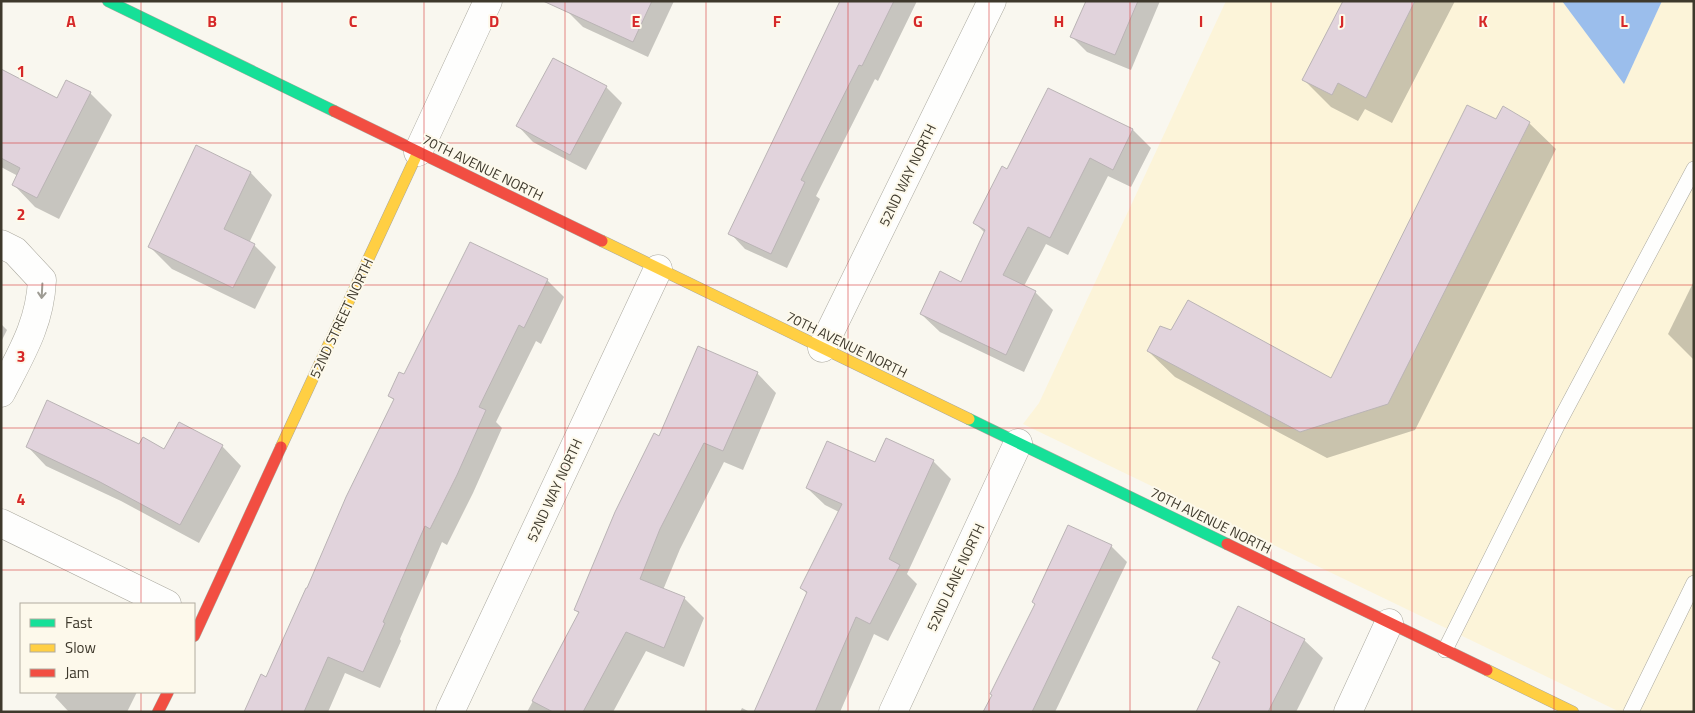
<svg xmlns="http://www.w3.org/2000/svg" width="1695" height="713" font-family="'Titillium Web',sans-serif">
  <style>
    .built { fill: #fcf4d9 }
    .water { fill: #9bbeec }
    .shadow { fill: #0003 }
    .building { fill: #e1d3dc; stroke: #bab4b5 }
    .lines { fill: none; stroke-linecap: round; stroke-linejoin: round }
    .lane-casing { stroke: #aba99f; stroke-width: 16 }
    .street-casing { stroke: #aba99f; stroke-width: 29 }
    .fast-casing { stroke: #aba99f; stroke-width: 12 }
    .slow-casing { stroke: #aba99f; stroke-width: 12 }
    .jam-casing { stroke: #aba99f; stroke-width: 12 }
    .lane { stroke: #fefefd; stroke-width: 15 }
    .street { stroke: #fefefd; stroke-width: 28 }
    .fast { stroke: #16e098; stroke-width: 11 }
    .slow { stroke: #ffcf43; stroke-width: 11 }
    .jam { stroke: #f24e42; stroke-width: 11 }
    .oneway { stroke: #9e9c94 }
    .grid { fill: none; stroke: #d62828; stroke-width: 1; stroke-opacity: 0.55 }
    .labels { text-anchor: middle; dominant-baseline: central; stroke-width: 4; stroke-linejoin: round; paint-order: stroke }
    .street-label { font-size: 14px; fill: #3e392c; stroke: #fdf9eb }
    .grid-label { font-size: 16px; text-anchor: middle; font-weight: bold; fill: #d62828; stroke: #fdf9eb; stroke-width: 4; stroke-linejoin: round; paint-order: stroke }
  </style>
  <rect width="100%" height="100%" fill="#f9f7ef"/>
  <polygon class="built" points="1226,1 1562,1 1624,83 1662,1 1694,1 1694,712 1620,712 1023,424 1039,403"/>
  <polygon class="water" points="1562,1 1662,1 1624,84 1621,80"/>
  <g class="shadow">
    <polygon points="573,1 674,1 648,57 583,27 568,12"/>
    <polygon points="842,1 917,1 878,81 875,79 816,196 820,199 787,268 745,249 730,233"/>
    <polygon points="1087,1 1160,1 1131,70 1087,52 1072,37"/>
    <polygon points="1345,1 1455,1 1392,123 1365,109 1358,121 1331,107 1304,80"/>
    <polygon points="1,71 57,100 90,93 112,115 59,219 35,207 14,185 18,176 1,167"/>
    <polygon points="606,87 622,103 586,170 533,142 518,126"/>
    <polygon points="1049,89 1133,130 1151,148 1131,187 1108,176 1068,255 1046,244 1024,286 1035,292 1053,310 1024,372 940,332 921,314 962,283 985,233 975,223 1008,171"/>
    <polygon points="1496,120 1529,123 1556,149 1415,430 1327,458 1175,377 1148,351 1331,379"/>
    <polygon points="251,173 272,195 249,243 254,245 276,267 255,309 172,269 150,247"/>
    <polygon points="547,280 564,297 541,344 536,341 496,422 502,428 473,493 447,545 442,542 400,639 401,641 380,688 345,673 328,712 245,712 267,678 395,401 389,396 405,376"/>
    <polygon points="1694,281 1694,360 1668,334"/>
    <polygon points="1,324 7,330 1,342"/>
    <polygon points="757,373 776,393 743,470 724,462 680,549 663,590 684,598 704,618 684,667 646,651 613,712 527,712 580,614 575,610 660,437"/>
    <polygon points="27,446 139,446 165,450 222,446 241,466 199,543 121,501 46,466"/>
    <polygon points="933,461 951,479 907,574 917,584 888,641 874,634 840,712 755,712 807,594 801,587 839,512 825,505 807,488 876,464"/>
    <polygon points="1111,546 1127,562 1055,712 984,712"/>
    <polygon points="1304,640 1323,658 1296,712 1197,712 1220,664 1214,657"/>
    <polygon points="58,692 137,692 127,712 69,712 55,697"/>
    <polygon points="742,708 750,712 740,712"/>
  </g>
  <g class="building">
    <polygon points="543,1 652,1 633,42"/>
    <polygon points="840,1 894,1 862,66 859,65 801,180 805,182 771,254 728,234"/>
    <polygon points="1086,1 1138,1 1115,55 1070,37"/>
    <polygon points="1343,1 1415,1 1366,98 1338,83 1332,95 1302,80"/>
    <polygon points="553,58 607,86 570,155 516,126"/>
    <polygon points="1,69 57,98 66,80 91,92 37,198 12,185 20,168 1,158"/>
    <polygon points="1048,88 1133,129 1113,170 1090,158 1050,238 1028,227 1003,275 1036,291 1006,355 920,314 940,271 961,282 985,230 973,223 1002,166 1007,169"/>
    <polygon points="1467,105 1496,119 1503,106 1530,122 1388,404 1300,432 1147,351 1160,326 1171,330 1188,300 1331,378"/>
    <polygon points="196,145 251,172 224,229 255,244 233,288 148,247"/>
    <polygon points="470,242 548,279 524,328 519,325 479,407 486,410 457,475 430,529 425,526 383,622 385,623 363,672 328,657 304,712 244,712 261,674 266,677 306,588 307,588 346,497 394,399 388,396 399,372 404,374"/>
    <polygon points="698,346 758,372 723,451 704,443 660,529 640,579 685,597 664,648 626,632 583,712 553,712 532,701 579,612 574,610 615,512 654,433 659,436"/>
    <polygon points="47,400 139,444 143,437 164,449 179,422 223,445 180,525 100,482 26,447"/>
    <polygon points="886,438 934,460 889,559 900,565 870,624 856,617 815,712 754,712 807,592 800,588 842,504 806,488 827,441 875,462"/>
    <polygon points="1068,525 1112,545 1032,712 983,712 992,695 990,694 1035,604 1032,602"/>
    <polygon points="1238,606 1305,639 1268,712 1196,712 1220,662 1212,658"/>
  </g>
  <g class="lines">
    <defs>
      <g id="lane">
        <polyline points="1445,650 1558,424 1694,169"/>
        <polyline points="1631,712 1694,583"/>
      </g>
      <g id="street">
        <polyline points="418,152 488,1"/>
        <path d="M 1,244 L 15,251 L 42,280 C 40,324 21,354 1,393"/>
        <polyline points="822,348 992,1"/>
        <polyline points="1,523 167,604"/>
        <polyline points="450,712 658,269"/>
        <polyline points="893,712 1018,443"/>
        <polyline points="1348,712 1389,623"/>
      </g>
      <g id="fast">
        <polyline points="108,1 334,111"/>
        <polyline points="969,419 1227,544"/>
      </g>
      <g id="slow">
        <polyline points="602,241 969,419"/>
        <polyline points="281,447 418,152"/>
        <polyline points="1487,670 1573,712"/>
      </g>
      <g id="jam">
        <polyline points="334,111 602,241"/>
        <polyline points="1227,544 1487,670"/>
        <polyline points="194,636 281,447"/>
        <polyline points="158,712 168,692"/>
      </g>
    </defs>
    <use href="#lane" class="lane-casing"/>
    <use href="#street" class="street-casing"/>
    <use href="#fast" class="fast-casing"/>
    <use href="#slow" class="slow-casing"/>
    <use href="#jam" class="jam-casing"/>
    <use href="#lane" class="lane"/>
    <use href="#street" class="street"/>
    <use href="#fast" class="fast"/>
    <use href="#slow" class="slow"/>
    <use href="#jam" class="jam"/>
  </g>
  <defs><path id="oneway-shaft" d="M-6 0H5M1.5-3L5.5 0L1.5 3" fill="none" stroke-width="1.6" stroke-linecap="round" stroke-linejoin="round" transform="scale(1.25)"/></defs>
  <use class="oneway" href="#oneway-shaft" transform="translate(42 291) rotate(93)"/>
  <path class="grid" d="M 141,1 L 141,604M 282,1 L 282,712M 424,1 L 424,712M 565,1 L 565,712M 706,1 L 706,712M 848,1 L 848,712M 989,1 L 989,712M 1130,1 L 1130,712M 1271,1 L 1271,712M 1412,1 L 1412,712M 1554,1 L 1554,712M 1,143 L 1694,143M 1,285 L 1694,285M 1,428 L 1694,428M 1,570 L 1694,570M 141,692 L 141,712"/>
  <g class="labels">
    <g class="street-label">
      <text transform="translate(483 167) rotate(26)">70TH AVENUE NORTH</text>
      <text transform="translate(907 175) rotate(-64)">52ND WAY NORTH</text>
      <text transform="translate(341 318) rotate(-65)">52ND STREET NORTH</text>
      <text transform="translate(847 344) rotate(26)">70TH AVENUE NORTH</text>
      <text transform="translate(554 490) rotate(-65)">52ND WAY NORTH</text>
      <text transform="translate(1211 520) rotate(26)">70TH AVENUE NORTH</text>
      <text transform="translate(955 577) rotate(-65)">52ND LANE NORTH</text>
    </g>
  </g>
  <g class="grid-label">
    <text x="71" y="27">A</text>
    <text x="212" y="27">B</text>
    <text x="353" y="27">C</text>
    <text x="494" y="27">D</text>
    <text x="636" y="27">E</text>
    <text x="777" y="27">F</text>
    <text x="918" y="27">G</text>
    <text x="1059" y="27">H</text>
    <text x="1201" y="27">I</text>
    <text x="1342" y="27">J</text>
    <text x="1483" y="27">K</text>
    <text x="1624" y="27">L</text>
    <text x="21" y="77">1</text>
    <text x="21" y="220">2</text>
    <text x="21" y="362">3</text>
    <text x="21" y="505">4</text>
  </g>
  <rect width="1695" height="713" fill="none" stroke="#3e392c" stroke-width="5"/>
  <rect x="20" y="603" width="175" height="90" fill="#fdf9eb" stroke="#b1ac9f"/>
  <rect x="30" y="619" width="25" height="8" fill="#16e098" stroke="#b1ac9f"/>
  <text x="65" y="628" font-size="15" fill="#3e392c">Fast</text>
  <rect x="30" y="644" width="25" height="8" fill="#ffcf43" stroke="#b1ac9f"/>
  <text x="65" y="653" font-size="15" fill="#3e392c">Slow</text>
  <rect x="30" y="669" width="25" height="8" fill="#f24e42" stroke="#b1ac9f"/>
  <text x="65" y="678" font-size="15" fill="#3e392c">Jam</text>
</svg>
